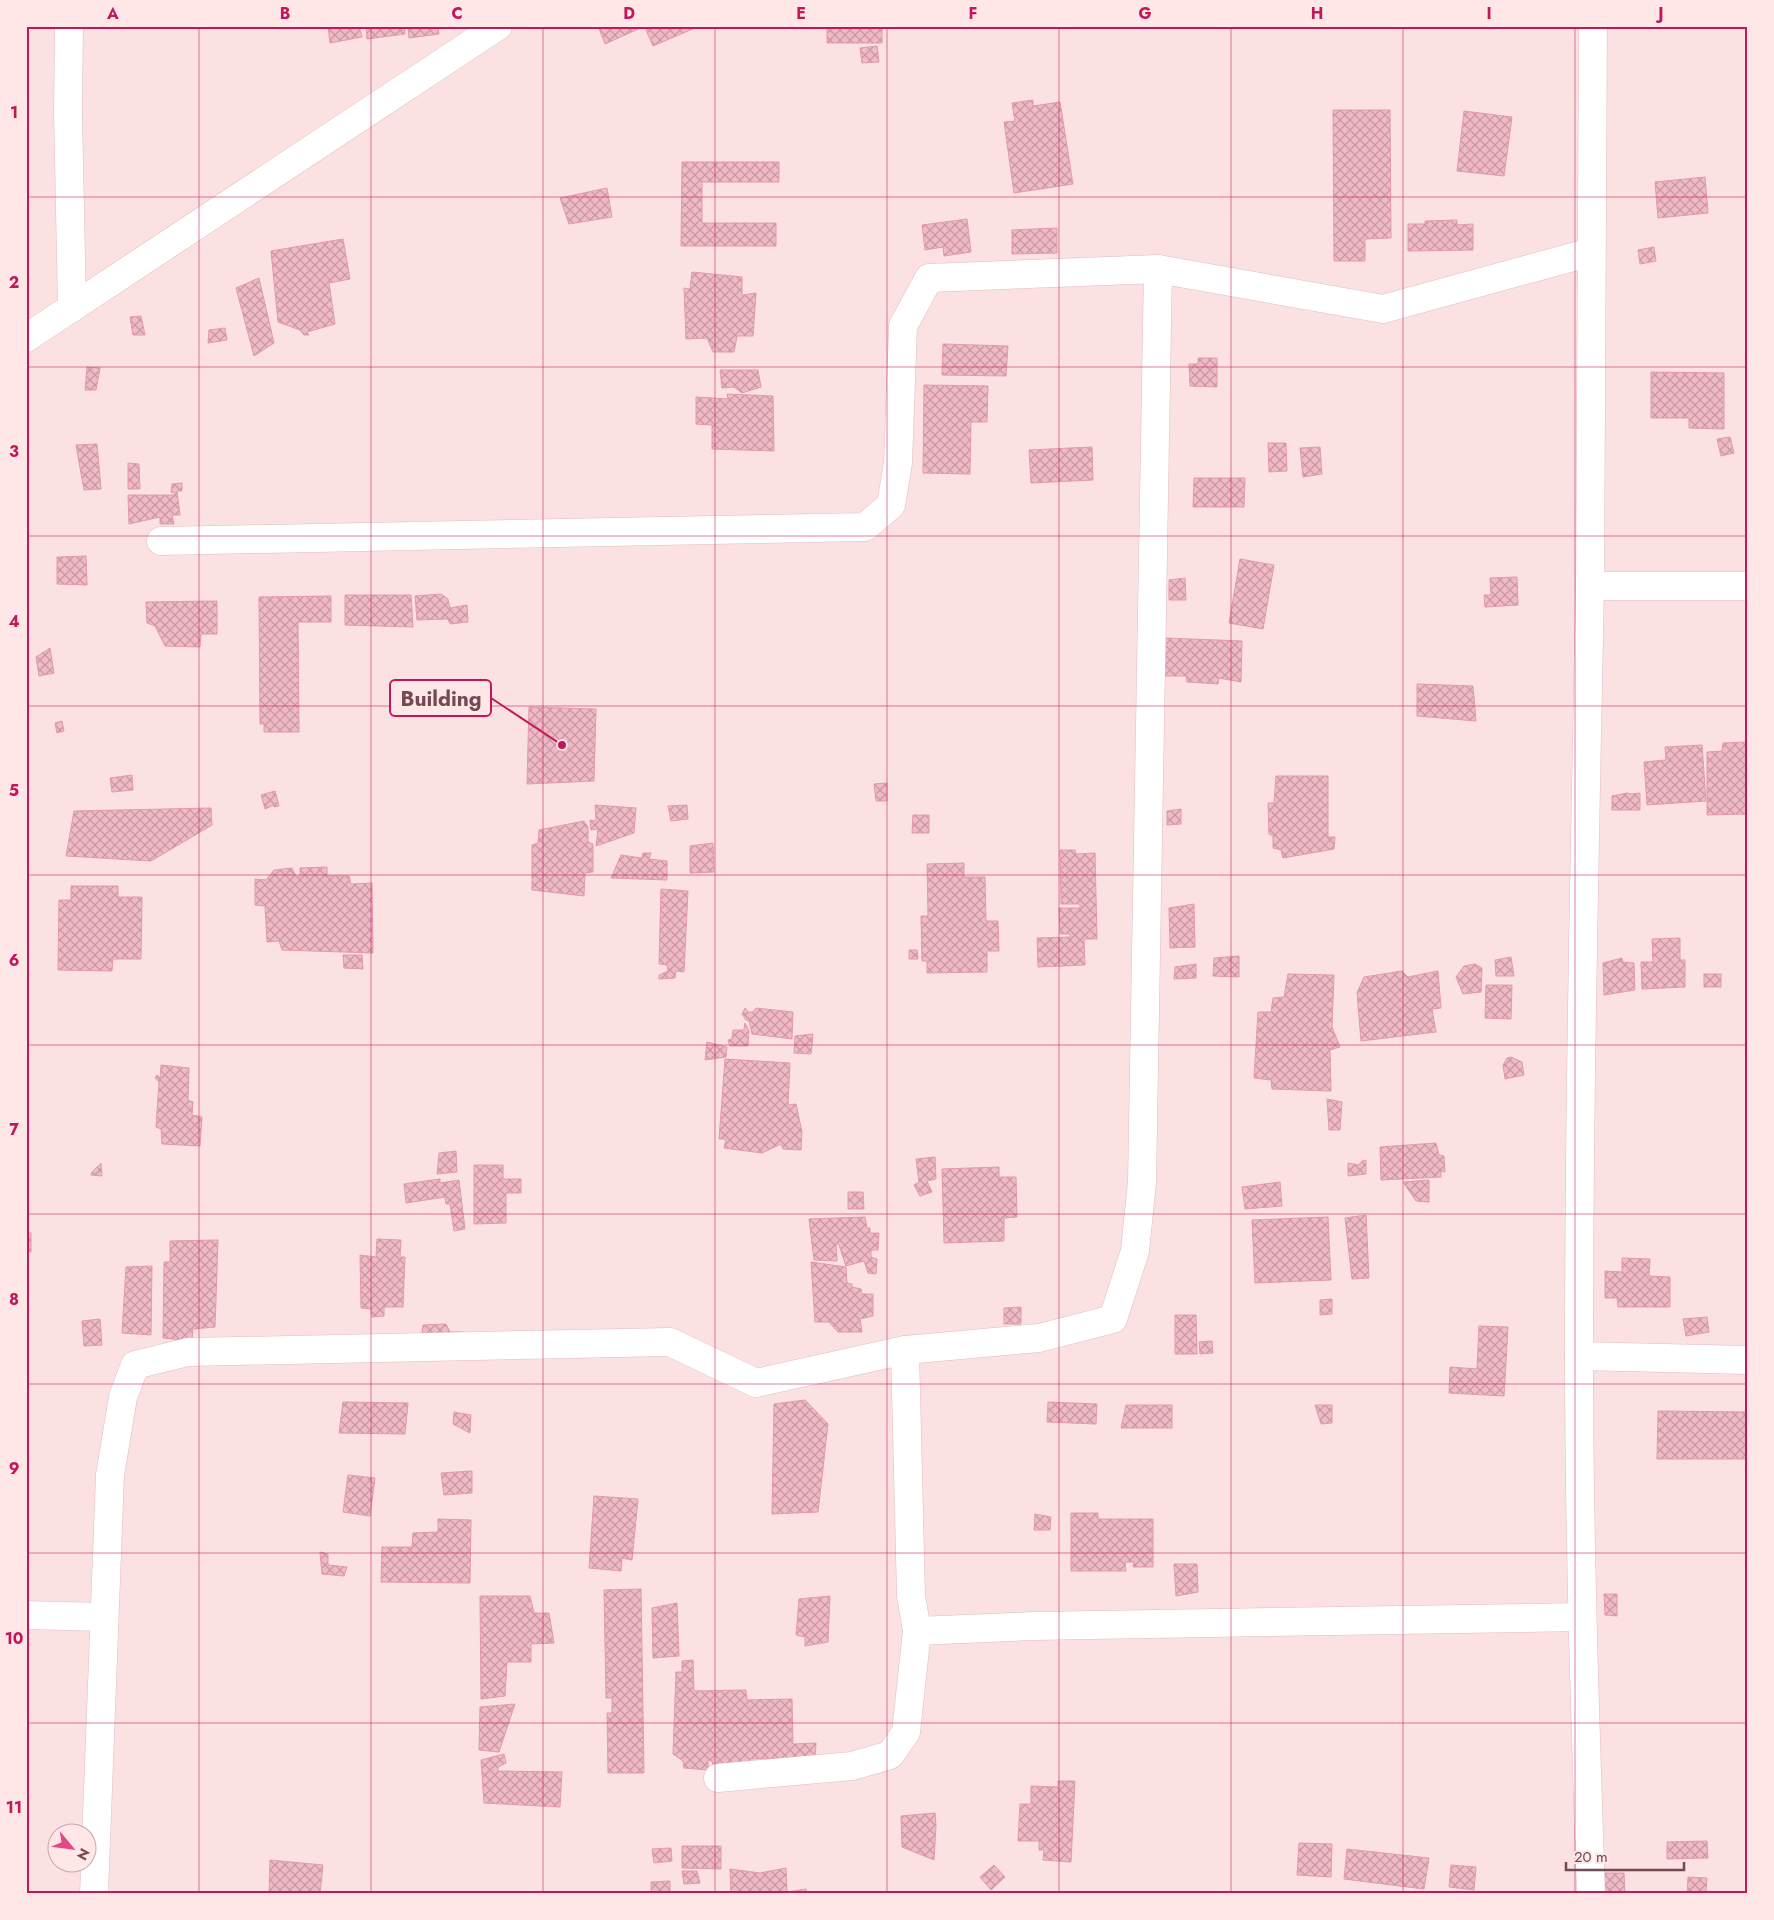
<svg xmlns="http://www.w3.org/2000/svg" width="1774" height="1920" font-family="Jost,sans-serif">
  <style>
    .building { fill: url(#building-cross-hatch); stroke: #e29aac }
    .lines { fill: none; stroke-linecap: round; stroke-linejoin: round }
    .street-casing { stroke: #dfbdc3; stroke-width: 29 }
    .street { stroke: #fff; stroke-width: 28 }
    .grid { fill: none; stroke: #c2185b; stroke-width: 1; stroke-opacity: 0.55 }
    .leader { fill: none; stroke: #c2185b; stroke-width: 2 }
    .callout-dot { fill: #c2185b; stroke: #ffe6e7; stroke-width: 2 }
    .callout { fill: #ffe6e7; stroke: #c2185b; stroke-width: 2 }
    .callout-label { font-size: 21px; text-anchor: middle; font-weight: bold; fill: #724954 }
    .neatline { fill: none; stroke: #c2185b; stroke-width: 2 }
    .grid-label { font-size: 16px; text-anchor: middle; font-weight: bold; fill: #c2185b }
  </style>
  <defs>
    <pattern id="building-cross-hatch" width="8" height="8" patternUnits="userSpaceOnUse" patternTransform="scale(1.25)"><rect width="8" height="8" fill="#f0b9c6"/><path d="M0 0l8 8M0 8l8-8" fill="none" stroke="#c798a3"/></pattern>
  </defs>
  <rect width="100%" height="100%" fill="#fbe1e1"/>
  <g class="building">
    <polygon points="328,26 359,26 362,37 330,43"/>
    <polygon points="366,26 404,26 405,34 367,39"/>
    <polygon points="408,26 438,26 439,34 409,38"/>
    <polygon points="598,26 645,26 605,44"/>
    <polygon points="653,26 694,26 695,28 653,46 646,30"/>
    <polygon points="827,26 894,26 894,28 882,28 882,43 827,43"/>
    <polygon points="877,46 879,62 862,63 860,48"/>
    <polygon points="1033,100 1033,106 1060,102 1073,184 1014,193 1004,122 1015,121 1012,103"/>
    <polygon points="1333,110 1390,110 1391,238 1365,239 1365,261 1334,261"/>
    <polygon points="1464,111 1512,117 1504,176 1457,171"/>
    <polygon points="682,162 779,162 779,182 702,182 702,223 776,223 776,246 681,246"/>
    <polygon points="1705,177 1708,213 1658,218 1655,182"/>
    <polygon points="607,188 612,217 569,224 560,198"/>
    <polygon points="967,219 971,252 944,256 943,247 925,250 922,225"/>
    <polygon points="1457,220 1457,225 1473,224 1473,250 1408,251 1408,224 1425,224 1425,221"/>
    <polygon points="1057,228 1057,253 1012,254 1012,230"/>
    <polygon points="343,239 350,279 329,283 335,324 307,332 309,335 304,335 300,330 278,322 271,251"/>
    <polygon points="1654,247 1656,261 1640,264 1638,250"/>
    <polygon points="692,272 742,277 742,295 756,293 753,336 737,336 734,352 713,352 707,338 686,339 684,288 690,289"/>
    <polygon points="259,278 274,343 254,356 236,288"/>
    <polygon points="141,316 145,335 133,335 130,317"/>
    <polygon points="225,328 227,340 208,343 209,330"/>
    <polygon points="943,344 1008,346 1006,376 942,375"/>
    <polygon points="1198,358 1217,358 1217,387 1190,386 1189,364 1198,364"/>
    <polygon points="87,367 100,368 96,390 85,390"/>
    <polygon points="720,370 758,370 761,387 742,393 734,387 722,388"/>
    <polygon points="1651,372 1724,373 1724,429 1689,428 1689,418 1651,418"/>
    <polygon points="924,385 988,386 987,422 971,422 970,474 923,473"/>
    <polygon points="727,394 773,396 774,451 712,449 712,425 696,424 696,397 728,399"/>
    <polygon points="1730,437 1734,453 1721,456 1717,439"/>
    <polygon points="1268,443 1286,443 1287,471 1269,472"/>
    <polygon points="97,444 101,489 84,490 76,445"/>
    <polygon points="1092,447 1093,480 1031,483 1029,450"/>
    <polygon points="1320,447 1322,474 1303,477 1300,448"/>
    <polygon points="128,463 139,464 140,489 128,489"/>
    <polygon points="1194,478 1245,478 1244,507 1193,507"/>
    <polygon points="182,483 182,491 177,491 180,515 172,515 174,524 160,524 160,517 129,524 128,495 175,495 175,493 171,492 172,484"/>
    <polygon points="86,556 87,585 57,584 57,557"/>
    <polygon points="1240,559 1274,565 1263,629 1229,623"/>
    <polygon points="1517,577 1518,605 1485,607 1484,595 1491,595 1490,578"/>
    <polygon points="1185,578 1186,600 1169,600 1169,580"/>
    <polygon points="441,594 448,599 450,608 467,605 468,622 450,624 448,619 417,620 415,596"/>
    <polygon points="345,595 411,595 413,627 345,625"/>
    <polygon points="331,596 331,622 298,622 299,732 264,732 264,724 260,724 259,597"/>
    <polygon points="217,601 217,634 201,634 200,647 165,646 155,626 147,623 146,602"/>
    <polygon points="1165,638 1242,641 1241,682 1219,678 1218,684 1187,682 1186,676 1163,676"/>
    <polygon points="50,648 54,673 39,676 36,657"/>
    <polygon points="1417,684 1473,686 1476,721 1417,716"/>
    <polygon points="529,707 596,709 594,781 527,784"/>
    <polygon points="62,721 64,731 57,733 55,723"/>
    <polygon points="1748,742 1748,814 1707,815 1707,752 1722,751 1723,743"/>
    <polygon points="1702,745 1706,801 1647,805 1644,762 1666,760 1665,747"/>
    <polygon points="132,775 133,790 112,792 110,778"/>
    <polygon points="1276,776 1328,776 1328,837 1335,837 1334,849 1283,858 1281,850 1273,848 1273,836 1269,834 1268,803 1274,803"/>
    <polygon points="887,783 887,801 876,801 874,784"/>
    <polygon points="275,791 279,806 274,807 274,805 265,809 261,795"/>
    <polygon points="1627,793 1631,794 1640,793 1640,810 1612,810 1612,796"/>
    <polygon points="595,805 636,808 634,833 596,846 598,829 591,830 590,820 596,821"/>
    <polygon points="687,805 688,819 671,821 668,806"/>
    <polygon points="211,808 212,825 151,861 66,856 74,811"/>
    <polygon points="1181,809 1181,824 1167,825 1167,811"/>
    <polygon points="913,815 929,815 929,833 912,833"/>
    <polygon points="584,821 588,827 588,842 593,844 593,872 585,873 584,896 532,890 532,845 538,843 539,830"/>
    <polygon points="713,843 714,872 690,873 690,846"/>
    <polygon points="1060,850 1075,850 1076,854 1095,853 1097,939 1084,939 1085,965 1038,967 1037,938 1070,937 1070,934 1060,934 1059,908 1080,908 1080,904 1061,904"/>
    <polygon points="643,853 651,853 649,859 667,861 667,880 611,878 621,855 642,858"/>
    <polygon points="964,863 964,877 985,877 986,921 998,921 999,951 987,951 987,972 927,973 927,961 922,961 921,916 928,916 927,864"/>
    <polygon points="327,867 327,876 349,876 351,884 372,883 373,953 282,950 279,941 267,942 265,906 255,905 255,879 266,880 274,870 292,868 296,876 300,877 300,868"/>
    <polygon points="71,886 118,886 118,897 142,897 141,959 113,959 112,971 58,970 59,900 71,900"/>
    <polygon points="661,889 688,891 684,972 676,971 675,978 659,979 659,975 668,971 667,965 659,964"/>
    <polygon points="1194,904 1195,947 1170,948 1169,908"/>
    <polygon points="1680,938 1680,960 1685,960 1685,987 1642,989 1641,962 1653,962 1652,939"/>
    <polygon points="909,950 917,950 918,959 909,959"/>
    <polygon points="343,955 362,955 363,969 344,968"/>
    <polygon points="1239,956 1239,977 1213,976 1214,958"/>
    <polygon points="1511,957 1514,976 1496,976 1495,960"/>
    <polygon points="1622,958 1623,962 1634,963 1635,990 1604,995 1603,963"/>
    <polygon points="1196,964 1196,978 1174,979 1175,967"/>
    <polygon points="1475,964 1482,968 1481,992 1463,994 1456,977 1464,966"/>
    <polygon points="1402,971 1408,977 1438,971 1441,1008 1432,1009 1436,1032 1361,1041 1357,993 1364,977"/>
    <polygon points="1288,974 1334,975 1332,1027 1340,1047 1330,1050 1331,1091 1272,1089 1271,1080 1254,1078 1258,1012 1271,1012 1273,998 1284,997"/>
    <rect x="1704" y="974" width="17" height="13"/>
    <polygon points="1486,985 1512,985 1511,1019 1485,1018"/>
    <polygon points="745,1008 748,1012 753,1012 756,1008 793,1012 792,1039 752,1034 749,1021 746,1020 742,1014"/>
    <polygon points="745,1023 749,1031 748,1046 730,1046 728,1040 732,1039 733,1030 744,1030"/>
    <polygon points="813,1034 811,1054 794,1053 795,1036"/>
    <polygon points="707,1042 727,1047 726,1057 705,1060"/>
    <polygon points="1511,1057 1522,1062 1524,1075 1505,1079 1503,1065 1507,1058"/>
    <polygon points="725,1059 790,1063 788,1105 796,1104 802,1132 801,1150 783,1149 781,1144 762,1153 724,1148 726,1139 719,1139"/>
    <polygon points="161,1065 189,1068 188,1100 193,1102 192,1115 202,1117 200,1146 162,1144 161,1129 156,1127 159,1082 155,1078 157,1075 160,1078"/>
    <polygon points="1327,1099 1342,1102 1340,1130 1329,1130"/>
    <polygon points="1436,1143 1439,1155 1444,1156 1445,1172 1441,1171 1441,1177 1381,1180 1380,1147"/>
    <polygon points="456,1151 457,1172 437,1174 439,1153"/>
    <polygon points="935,1157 936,1179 927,1181 932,1192 920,1196 914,1185 919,1182 916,1159"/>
    <polygon points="1366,1160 1366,1174 1348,1176 1348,1163 1359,1165 1362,1161"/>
    <polygon points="101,1163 102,1176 91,1175 92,1172"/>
    <polygon points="474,1165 503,1165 503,1179 521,1179 521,1193 506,1193 506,1223 474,1224"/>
    <polygon points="999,1167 999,1177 1016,1177 1017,1217 1004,1218 1004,1241 944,1243 942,1169"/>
    <polygon points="440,1179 440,1183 459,1180 465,1229 454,1231 450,1204 446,1204 445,1197 406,1203 404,1184"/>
    <polygon points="1429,1180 1429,1202 1416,1201 1403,1182"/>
    <polygon points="1280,1182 1282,1206 1245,1209 1242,1187"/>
    <polygon points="848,1192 863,1192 864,1209 848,1209"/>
    <polygon points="1366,1215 1369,1278 1352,1279 1345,1218"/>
    <polygon points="865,1217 867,1228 870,1228 870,1233 879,1233 878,1250 871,1250 871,1257 877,1259 876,1274 868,1273 864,1261 846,1266 839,1245 836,1243 837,1261 814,1260 809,1219"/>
    <polygon points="1328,1217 1331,1280 1255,1283 1252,1220"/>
    <rect x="26" y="1233" width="5" height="19"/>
    <polygon points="377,1239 401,1240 400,1257 405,1257 403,1307 384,1307 384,1316 372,1317 371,1309 361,1308 360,1255 376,1257"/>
    <polygon points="218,1240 215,1327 193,1329 192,1341 163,1338 164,1262 170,1262 170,1241"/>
    <polygon points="1622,1258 1650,1259 1649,1276 1670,1277 1670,1307 1618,1307 1617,1298 1605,1298 1605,1271 1622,1272"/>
    <polygon points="811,1262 846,1267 847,1283 852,1284 852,1287 861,1289 862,1294 873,1294 873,1316 860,1319 862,1332 838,1332 829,1322 815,1322"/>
    <polygon points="152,1266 151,1335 122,1333 126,1267"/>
    <polygon points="1332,1299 1332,1314 1320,1315 1320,1300"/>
    <polygon points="1021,1307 1021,1324 1004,1324 1004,1308"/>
    <polygon points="1175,1315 1196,1315 1197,1354 1175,1354"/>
    <polygon points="1707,1317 1709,1332 1686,1336 1683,1319"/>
    <polygon points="100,1319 102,1345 84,1346 82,1321"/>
    <polygon points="446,1324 450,1332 463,1332 462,1339 421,1339 423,1325"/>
    <polygon points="1479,1326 1508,1327 1504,1396 1449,1393 1450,1367 1477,1369"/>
    <polygon points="1212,1341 1213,1353 1200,1354 1199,1342"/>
    <polygon points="805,1400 828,1424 818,1512 772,1514 774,1404"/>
    <polygon points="343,1402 408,1403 405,1434 339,1433"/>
    <polygon points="1048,1402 1097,1404 1096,1424 1047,1422"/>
    <polygon points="1126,1405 1172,1405 1172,1428 1121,1428"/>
    <polygon points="1315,1405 1332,1405 1332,1423 1321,1424"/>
    <polygon points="1658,1411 1748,1412 1748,1459 1657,1459"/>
    <polygon points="454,1412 471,1415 470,1433 453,1424"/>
    <polygon points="472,1471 472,1493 444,1495 441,1473"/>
    <polygon points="348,1475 375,1478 370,1516 343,1512"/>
    <polygon points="594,1496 638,1499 632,1560 622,1558 621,1571 589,1568"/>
    <polygon points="1071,1513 1098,1513 1098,1519 1153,1519 1153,1567 1133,1567 1134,1562 1125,1562 1126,1571 1071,1571"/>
    <polygon points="1035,1514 1051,1517 1050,1530 1034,1530"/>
    <polygon points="438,1519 471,1520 470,1583 381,1582 382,1547 412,1547 413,1533 438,1532"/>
    <polygon points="320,1552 328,1554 328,1565 347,1567 344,1576 322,1574"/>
    <polygon points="1174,1564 1197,1564 1198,1592 1176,1596"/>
    <polygon points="641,1589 644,1773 608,1773 607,1713 612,1713 612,1698 606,1698 604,1590"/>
    <polygon points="1604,1594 1617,1594 1617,1616 1605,1615"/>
    <polygon points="480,1596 530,1596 534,1613 549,1613 554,1643 531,1644 531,1662 507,1662 505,1696 481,1699"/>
    <polygon points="830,1596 828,1642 805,1646 805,1637 796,1635 799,1599"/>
    <polygon points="677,1603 679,1656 653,1658 652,1608"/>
    <polygon points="693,1660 694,1691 746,1690 747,1700 792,1699 793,1744 816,1743 815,1758 750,1759 749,1770 714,1769 712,1761 708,1760 708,1770 684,1768 683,1761 673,1754 676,1672 682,1672 682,1661"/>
    <polygon points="515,1704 499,1752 479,1750 480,1707"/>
    <polygon points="504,1754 506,1763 498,1767 498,1771 562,1772 560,1807 484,1803 481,1760"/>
    <polygon points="1058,1781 1075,1781 1071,1862 1043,1860 1044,1850 1039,1850 1039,1841 1018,1841 1020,1804 1031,1804 1031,1786 1058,1787"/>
    <polygon points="935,1813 936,1825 934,1860 902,1847 901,1816"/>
    <polygon points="1707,1841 1708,1858 1667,1859 1667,1842"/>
    <polygon points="1299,1843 1332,1844 1331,1877 1297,1875"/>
    <polygon points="682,1846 721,1846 721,1869 682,1868"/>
    <polygon points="671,1848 672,1861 654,1863 652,1849"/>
    <polygon points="1347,1849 1429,1858 1424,1889 1344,1879"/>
    <polygon points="270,1860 323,1865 320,1894 269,1894"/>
    <polygon points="994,1865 1005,1877 991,1890 980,1877"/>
    <polygon points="1451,1865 1476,1867 1474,1890 1449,1887"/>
    <polygon points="786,1868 787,1892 806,1889 807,1894 731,1894 730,1869 760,1873"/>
    <polygon points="682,1871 697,1871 700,1883 684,1884"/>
    <polygon points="1599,1873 1624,1873 1625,1894 1599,1894"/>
    <polygon points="1688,1877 1707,1878 1706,1894 1687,1894"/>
    <polygon points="670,1881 670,1894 651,1894 651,1882"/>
  </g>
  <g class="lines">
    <defs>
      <g id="street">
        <polyline points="69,26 68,112 72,308"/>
        <polyline points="26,338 498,26"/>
        <polyline points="161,541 865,527 891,505 898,463 903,326 929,278 1158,269 1383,309 1591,252"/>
        <polyline points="1590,586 1593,26"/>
        <polyline points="905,1350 911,1596 917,1631 1033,1626 1582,1617"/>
        <polyline points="1579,1356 1748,1360"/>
        <polyline points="26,1615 104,1617"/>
        <polyline points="718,1778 852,1766 890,1755 906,1732 917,1631"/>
        <polyline points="94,1894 110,1475 123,1397 135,1365 188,1352 670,1342 756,1383 905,1350 1039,1338 1113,1319 1135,1251 1142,1182 1158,269"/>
        <path d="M 1591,1894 C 1585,1714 1579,1535 1579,1355 C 1579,1099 1585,842 1590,586 L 1748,586"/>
      </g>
    </defs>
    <use href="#street" class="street-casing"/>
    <use href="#street" class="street"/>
  </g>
  <path class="grid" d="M 199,26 L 199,1894M 371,26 L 371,1894M 543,26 L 543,1894M 715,26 L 715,1894M 887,26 L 887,1894M 1059,26 L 1059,1894M 1231,26 L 1231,1894M 1403,26 L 1403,1894M 1575,26 L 1575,1894M 26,197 L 1748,197M 26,367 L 1748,367M 26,536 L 1748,536M 26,706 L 1748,706M 26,875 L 1748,875M 26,1045 L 1748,1045M 26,1214 L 1748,1214M 26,1384 L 1748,1384M 26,1553 L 1748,1553M 26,1723 L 1748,1723"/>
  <path class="leader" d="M562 745L491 698"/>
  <circle class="callout-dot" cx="562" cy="745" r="5"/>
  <rect class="callout" x="390" y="680" width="101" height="36" rx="5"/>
  <g class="callout-label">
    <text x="441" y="706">Building</text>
  </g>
  <rect width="1774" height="1920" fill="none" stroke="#ffe6e7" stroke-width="55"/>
  <g transform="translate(72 1848) rotate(119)"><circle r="24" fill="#ffe6e7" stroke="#c7a7ac"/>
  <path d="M0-4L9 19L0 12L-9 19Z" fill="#e34886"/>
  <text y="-8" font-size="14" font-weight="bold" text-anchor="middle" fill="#724954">N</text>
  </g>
  <path d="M1566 1862v8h118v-8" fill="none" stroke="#724954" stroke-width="2.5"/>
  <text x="1574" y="1862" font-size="15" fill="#724954" stroke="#ffe6e7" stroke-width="4" paint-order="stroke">20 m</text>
  <rect x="28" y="28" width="1718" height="1864" class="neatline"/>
  <g class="grid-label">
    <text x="113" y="19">A</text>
    <text x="285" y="19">B</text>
    <text x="457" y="19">C</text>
    <text x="629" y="19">D</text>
    <text x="801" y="19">E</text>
    <text x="973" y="19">F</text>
    <text x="1145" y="19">G</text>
    <text x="1317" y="19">H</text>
    <text x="1489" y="19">I</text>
    <text x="1661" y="19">J</text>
    <text x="14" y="118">1</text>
    <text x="14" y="288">2</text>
    <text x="14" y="457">3</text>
    <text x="14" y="627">4</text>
    <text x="14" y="796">5</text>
    <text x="14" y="966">6</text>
    <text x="14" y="1135">7</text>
    <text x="14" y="1305">8</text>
    <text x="14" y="1474">9</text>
    <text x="14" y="1644">10</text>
    <text x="14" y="1813">11</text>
  </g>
</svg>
